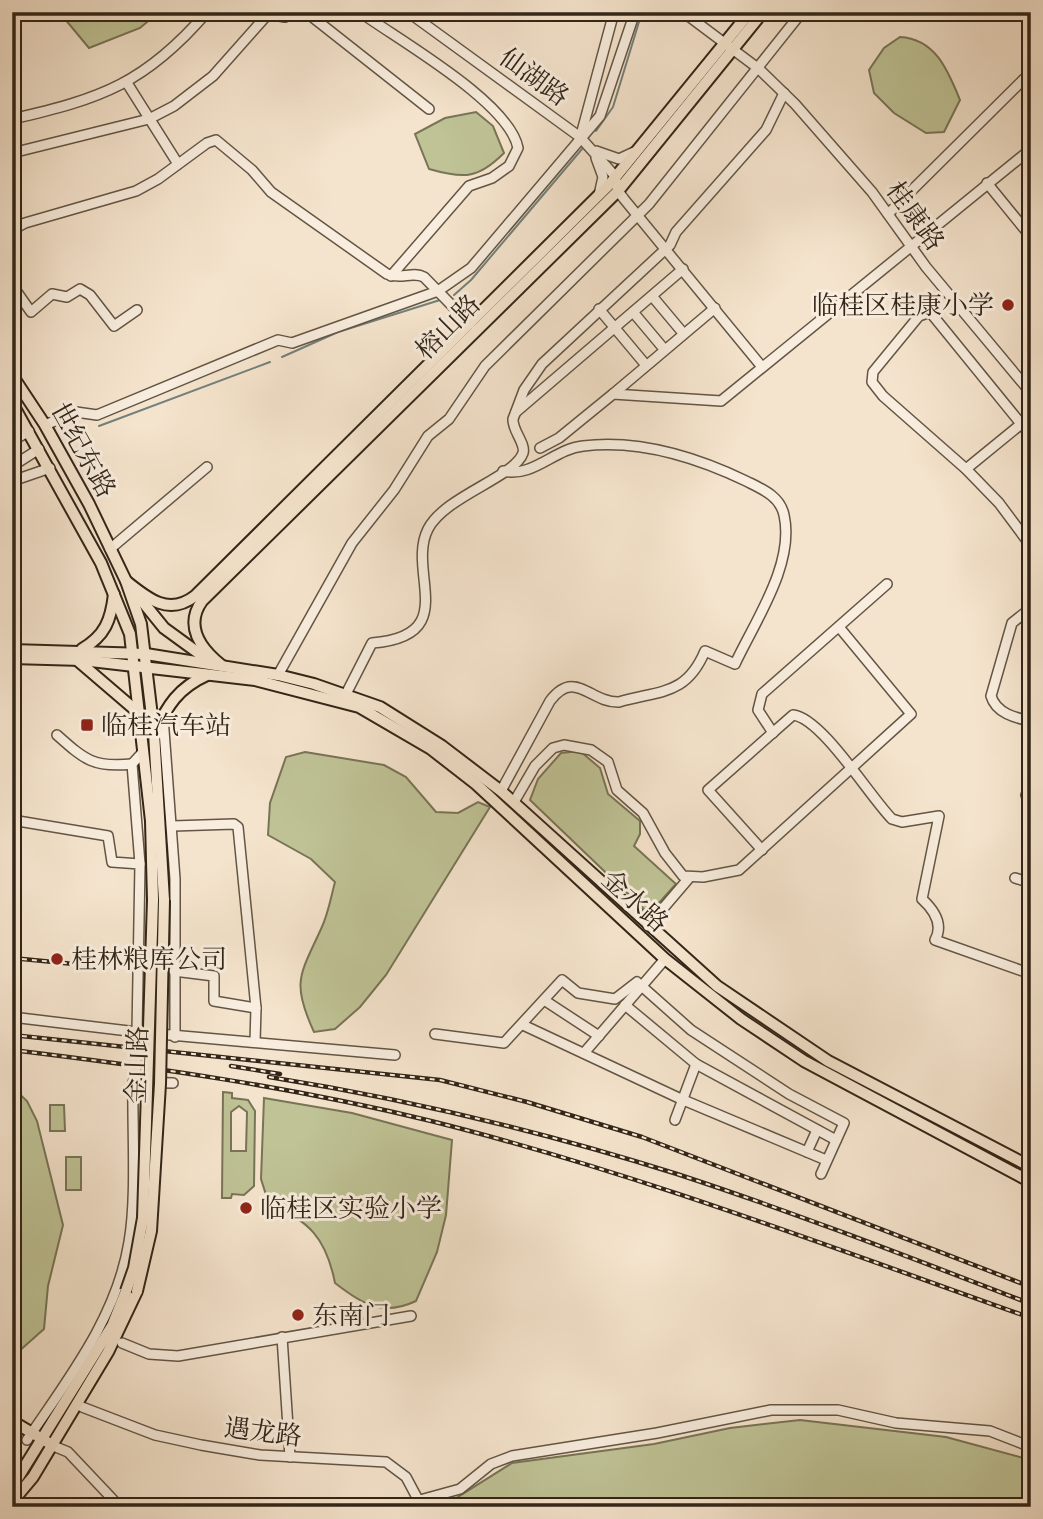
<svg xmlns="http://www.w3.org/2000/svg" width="1043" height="1519" font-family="Alegreya,'Noto Serif SC',serif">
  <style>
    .green { fill: #bfc396; stroke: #787456; stroke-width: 2; fill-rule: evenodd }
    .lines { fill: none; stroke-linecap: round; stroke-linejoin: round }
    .stream { stroke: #73807c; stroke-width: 2 }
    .minor-casing { stroke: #635544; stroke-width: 12 }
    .major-casing { stroke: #322517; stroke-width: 14 }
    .minor { stroke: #f8edde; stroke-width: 9 }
    .major { stroke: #f5e4cd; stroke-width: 10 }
    .rail-casing { stroke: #322517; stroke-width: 4.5 }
    .rail { stroke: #f8edde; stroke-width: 2; stroke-dasharray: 5; stroke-linecap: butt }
    .major-bridge-casing { stroke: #322517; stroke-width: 14; stroke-linecap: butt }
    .major-bridge { stroke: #f5e4cd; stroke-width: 10 }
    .poi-dot { fill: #8f2418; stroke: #f8edde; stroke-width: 2.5 }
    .labels { text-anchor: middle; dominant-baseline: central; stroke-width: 6; stroke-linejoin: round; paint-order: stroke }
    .street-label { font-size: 26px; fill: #322517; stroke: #f8edde }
    .poi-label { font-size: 26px; fill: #322517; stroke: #f8edde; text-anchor: start }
  </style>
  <rect width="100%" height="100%" fill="#f5e4cd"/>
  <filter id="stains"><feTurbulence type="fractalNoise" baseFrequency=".00286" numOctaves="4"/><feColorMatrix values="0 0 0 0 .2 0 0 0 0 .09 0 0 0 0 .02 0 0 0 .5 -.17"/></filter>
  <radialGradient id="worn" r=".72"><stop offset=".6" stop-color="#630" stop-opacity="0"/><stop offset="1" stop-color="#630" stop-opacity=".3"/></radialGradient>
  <g class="green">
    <polygon points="59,12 159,12 140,28 89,48"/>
    <path d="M 900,37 C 936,39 948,71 960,100 L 944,132 L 926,133 L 894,113 L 874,93 L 869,70 L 884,48 Z"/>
    <path d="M 476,112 L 493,126 L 504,153 C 478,179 464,179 429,169 L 415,134 L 445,118 Z"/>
    <polygon points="580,751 600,768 608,794 640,821 640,834 634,846 676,884 649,914 530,800 538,779 561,753"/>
    <path d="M 305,752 L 384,765 L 406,777 L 436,812 L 458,813 L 478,802 L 490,807 L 386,975 L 360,1007 L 335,1029 L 314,1032 C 291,982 300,975 321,929 C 328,915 331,897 335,882 L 311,859 L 268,835 L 270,803 L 286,757 Z"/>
    <polygon points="12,1087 27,1101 37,1121 63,1225 48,1286 44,1329 17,1353 12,1352"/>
    <path d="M 223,1092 L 232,1093 L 232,1098 L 248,1100 L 255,1111 L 254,1186 L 244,1195 L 232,1194 L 231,1198 L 222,1198 ZM 239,1106 L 247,1112 L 246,1151 L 231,1151 L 231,1112 Z"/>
    <path d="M 264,1098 L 352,1113 L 452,1140 L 446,1215 L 437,1252 L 416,1301 C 382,1317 362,1304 335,1283 C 326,1237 309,1222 268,1201 L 261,1179 Z"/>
    <polygon points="50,1105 64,1105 65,1131 50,1131"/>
    <rect x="66" y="1157" width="15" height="33"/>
    <polygon points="800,1420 946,1437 1031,1460 1031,1507 442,1507 512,1463 654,1444 730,1428"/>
  </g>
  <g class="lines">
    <g class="stream">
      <polyline points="596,131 613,107 642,12"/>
      <polyline points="454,295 471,280 582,149"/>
      <polyline points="282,357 338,332 440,300"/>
      <polyline points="99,426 270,362"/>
    </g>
    <defs>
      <g id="minor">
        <polyline points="306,12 429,109"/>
        <path d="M 360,12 C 400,41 509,102 518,148 L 509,166 L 492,178 L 469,186 L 391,276"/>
        <polyline points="408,12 580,137 615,176 618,191 624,199 762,367"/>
        <polyline points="683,12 759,69 795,104 872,192 926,267 1031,393"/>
        <polyline points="12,22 24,12"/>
        <polyline points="127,83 178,164"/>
        <path d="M 12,119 C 101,99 146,83 207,12"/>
        <polyline points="581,135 614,12"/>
        <polyline points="596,151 619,159 634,152"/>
        <polyline points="12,153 149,119 174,106 213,76 268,14 285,17 296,12"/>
        <polyline points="596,158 603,177 599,195"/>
        <polyline points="987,183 1031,237"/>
        <polyline points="888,214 1031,72"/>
        <path d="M 12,230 L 25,223 L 136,191 L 158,179 L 207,143 L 216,140 L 252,170 L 271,192 L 387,274 C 401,280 412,271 424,277 L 470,324"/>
        <polyline points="12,285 31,312 52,294 67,297 80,289 90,295 114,326 137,310"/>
        <polyline points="652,296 683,333"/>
        <polyline points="599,309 645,364"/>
        <polyline points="633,312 664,349"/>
        <polyline points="613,394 715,308"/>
        <polyline points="516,412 683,269"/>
        <polyline points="45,425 76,412 97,415 278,340 292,343 438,291 471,268 600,116 635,12"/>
        <polyline points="1031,436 930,312 919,316 873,372 872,382 883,396 966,469 999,503 1031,546"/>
        <polyline points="12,441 29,431"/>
        <polyline points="540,448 559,438 613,394 721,401 1031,149"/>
        <polyline points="14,465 39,449"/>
        <polyline points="12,466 18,479 50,468"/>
        <polyline points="966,469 1031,416"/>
        <polyline points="110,549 207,467"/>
        <path d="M 1031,608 L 1012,623 L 991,696 C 996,713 1015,718 1031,721"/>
        <polyline points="278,675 352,543 394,490 428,436 449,419 485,366 649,204 802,12"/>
        <path d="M 346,694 L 372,643 C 462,636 406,572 428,529 C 445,496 515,477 523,453 C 526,444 512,430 513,419 L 524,390 L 542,364 L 670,245 L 676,232 L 766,130 L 784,93"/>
        <polyline points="163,717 175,879 175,1037"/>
        <polyline points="773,733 758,710 762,694 887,584"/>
        <path d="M 57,735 C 85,760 94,768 132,764"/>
        <path d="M 501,791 L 550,701 C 575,668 590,703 619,702 C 660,690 686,696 705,651 L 735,664 C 755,621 795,564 784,515 C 780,496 762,489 746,481 C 696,457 640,439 583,446 C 554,449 533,478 503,471"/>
        <polyline points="1026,795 1031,809"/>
        <polyline points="514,802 535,766 553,748 564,745 591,750 608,762 617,790 643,813 665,853 683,876 703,877 739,870 911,714 839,627"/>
        <polyline points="12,820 108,836 112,862 140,864 137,1032 395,1055"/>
        <polyline points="173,826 234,824 238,827 256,1008 255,1042"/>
        <path d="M 762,850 L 708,790 L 793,715 C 822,718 870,797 892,819 L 902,822 L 939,816 L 922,899 C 934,910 944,924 935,940 L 1031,974"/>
        <polyline points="140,864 132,764 143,752"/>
        <polyline points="1015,878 1031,883"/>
        <polyline points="648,926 689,878"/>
        <polyline points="174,971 214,976 214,1001 256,1008"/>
        <polyline points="544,1000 599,1036"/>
        <polyline points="625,1005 696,1064 836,1140"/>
        <polyline points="12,1017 137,1032"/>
        <polyline points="523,1025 681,1099 826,1160"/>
        <polyline points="435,1034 504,1043 562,980 578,993 615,999 637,982 691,1030 789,1094 844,1123 821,1174"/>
        <polyline points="584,1053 665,959"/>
        <polyline points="675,1120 696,1064"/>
        <polyline points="807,1152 817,1130"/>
        <polyline points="282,1337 290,1457"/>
        <polyline points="122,1343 149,1354 178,1356 411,1316"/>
        <polyline points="82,1407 155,1435 201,1445 260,1455 386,1462 406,1477 422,1507"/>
        <path d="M 27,1440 C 68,1379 117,1317 129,1242 C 137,1196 132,1130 133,1082 L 173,1083"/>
        <polyline points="51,1445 68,1452 120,1507"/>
        <polyline points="420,1500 460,1489 491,1464 512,1456 657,1433 771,1410 838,1410 896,1423 990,1431 1031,1447"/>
      </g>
      <g id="major">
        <polyline points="12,375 45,425 89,504 126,581 141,624 154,733 164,900"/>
        <polyline points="12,403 101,563 130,634 151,821 153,900"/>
        <path d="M 126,581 C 148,599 169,616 195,596 L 609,185 L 750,12"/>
        <polyline points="138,596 164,628 208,660"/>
        <path d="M 82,649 C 105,636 111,620 114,594"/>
        <polyline points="12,650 146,654 278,675 314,684 380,707 442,746 501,791 717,986 828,1061 1031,1167"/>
        <polyline points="12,658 82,660 255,680 359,707 431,749 476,784 665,959 741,1019 804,1061 1031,1182"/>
        <polyline points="77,660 140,714"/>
        <path d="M 221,665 C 201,649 184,626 202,601 L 618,191 L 763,12"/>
        <path d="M 154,733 C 168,705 178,688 207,675"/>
        <polyline points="12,1421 49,1443"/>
        <polyline points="12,1487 112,1326 126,1291"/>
        <polyline points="12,1502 33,1477 108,1352 137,1291"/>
      </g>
    </defs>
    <use href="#minor" class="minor-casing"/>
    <use href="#major" class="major-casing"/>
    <use href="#minor" class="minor"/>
    <use href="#major" class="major"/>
    <defs>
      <g id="rail">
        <polyline points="12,958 95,966"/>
        <polyline points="12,1035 440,1080 527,1102 642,1137 1031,1287"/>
        <path d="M 12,1050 C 153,1067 293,1087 431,1121 C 635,1172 833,1248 1031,1318"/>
        <polyline points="231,1066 280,1074"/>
        <path d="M 269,1077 C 407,1099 544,1132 677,1174 C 796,1213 914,1259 1031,1304"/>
      </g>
    </defs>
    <use href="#rail" class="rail-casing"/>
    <use href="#rail" class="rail"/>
    <defs>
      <g id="major-bridge">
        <polyline points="126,1291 134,1268 143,1218 153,900"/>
        <polyline points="137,1291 151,1231 160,1084 164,900"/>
      </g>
    </defs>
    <use href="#major-bridge" class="major-bridge-casing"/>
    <use href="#major-bridge" class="major-bridge"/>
  </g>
  <g class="poi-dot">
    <circle cx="1008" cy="305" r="7"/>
    <rect x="80" y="718" width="14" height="14" rx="3.5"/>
    <circle cx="57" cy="959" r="7"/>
    <circle cx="246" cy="1208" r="7"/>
    <circle cx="298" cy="1315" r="7"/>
  </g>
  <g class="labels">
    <g class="street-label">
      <text transform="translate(534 77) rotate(36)">仙湖路</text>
      <text transform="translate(915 216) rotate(54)">桂康路</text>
      <text transform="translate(448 327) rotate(-45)">榕山路</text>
      <text transform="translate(83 450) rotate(61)">世纪东路</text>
      <text transform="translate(635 901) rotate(42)">金水路</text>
      <text transform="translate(137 1065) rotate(-88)">金山路</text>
      <text transform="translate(263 1432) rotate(7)">遇龙路</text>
    </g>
    <g class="poi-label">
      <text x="994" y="305" text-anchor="end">临桂区桂康小学</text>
      <text x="101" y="725">临桂汽车站</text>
      <text x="71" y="959">桂林粮库公司</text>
      <text x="260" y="1208">临桂区实验小学</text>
      <text x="312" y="1315">东南门</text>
    </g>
  </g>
  <rect width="1043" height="1519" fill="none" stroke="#f5e4cd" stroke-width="42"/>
  <rect x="14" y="14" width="1015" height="1491" fill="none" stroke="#322517" stroke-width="3.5"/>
  <rect x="21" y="21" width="1001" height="1477" fill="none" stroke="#322517" stroke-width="2"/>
  <rect width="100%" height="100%" filter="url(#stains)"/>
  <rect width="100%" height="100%" fill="url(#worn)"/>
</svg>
